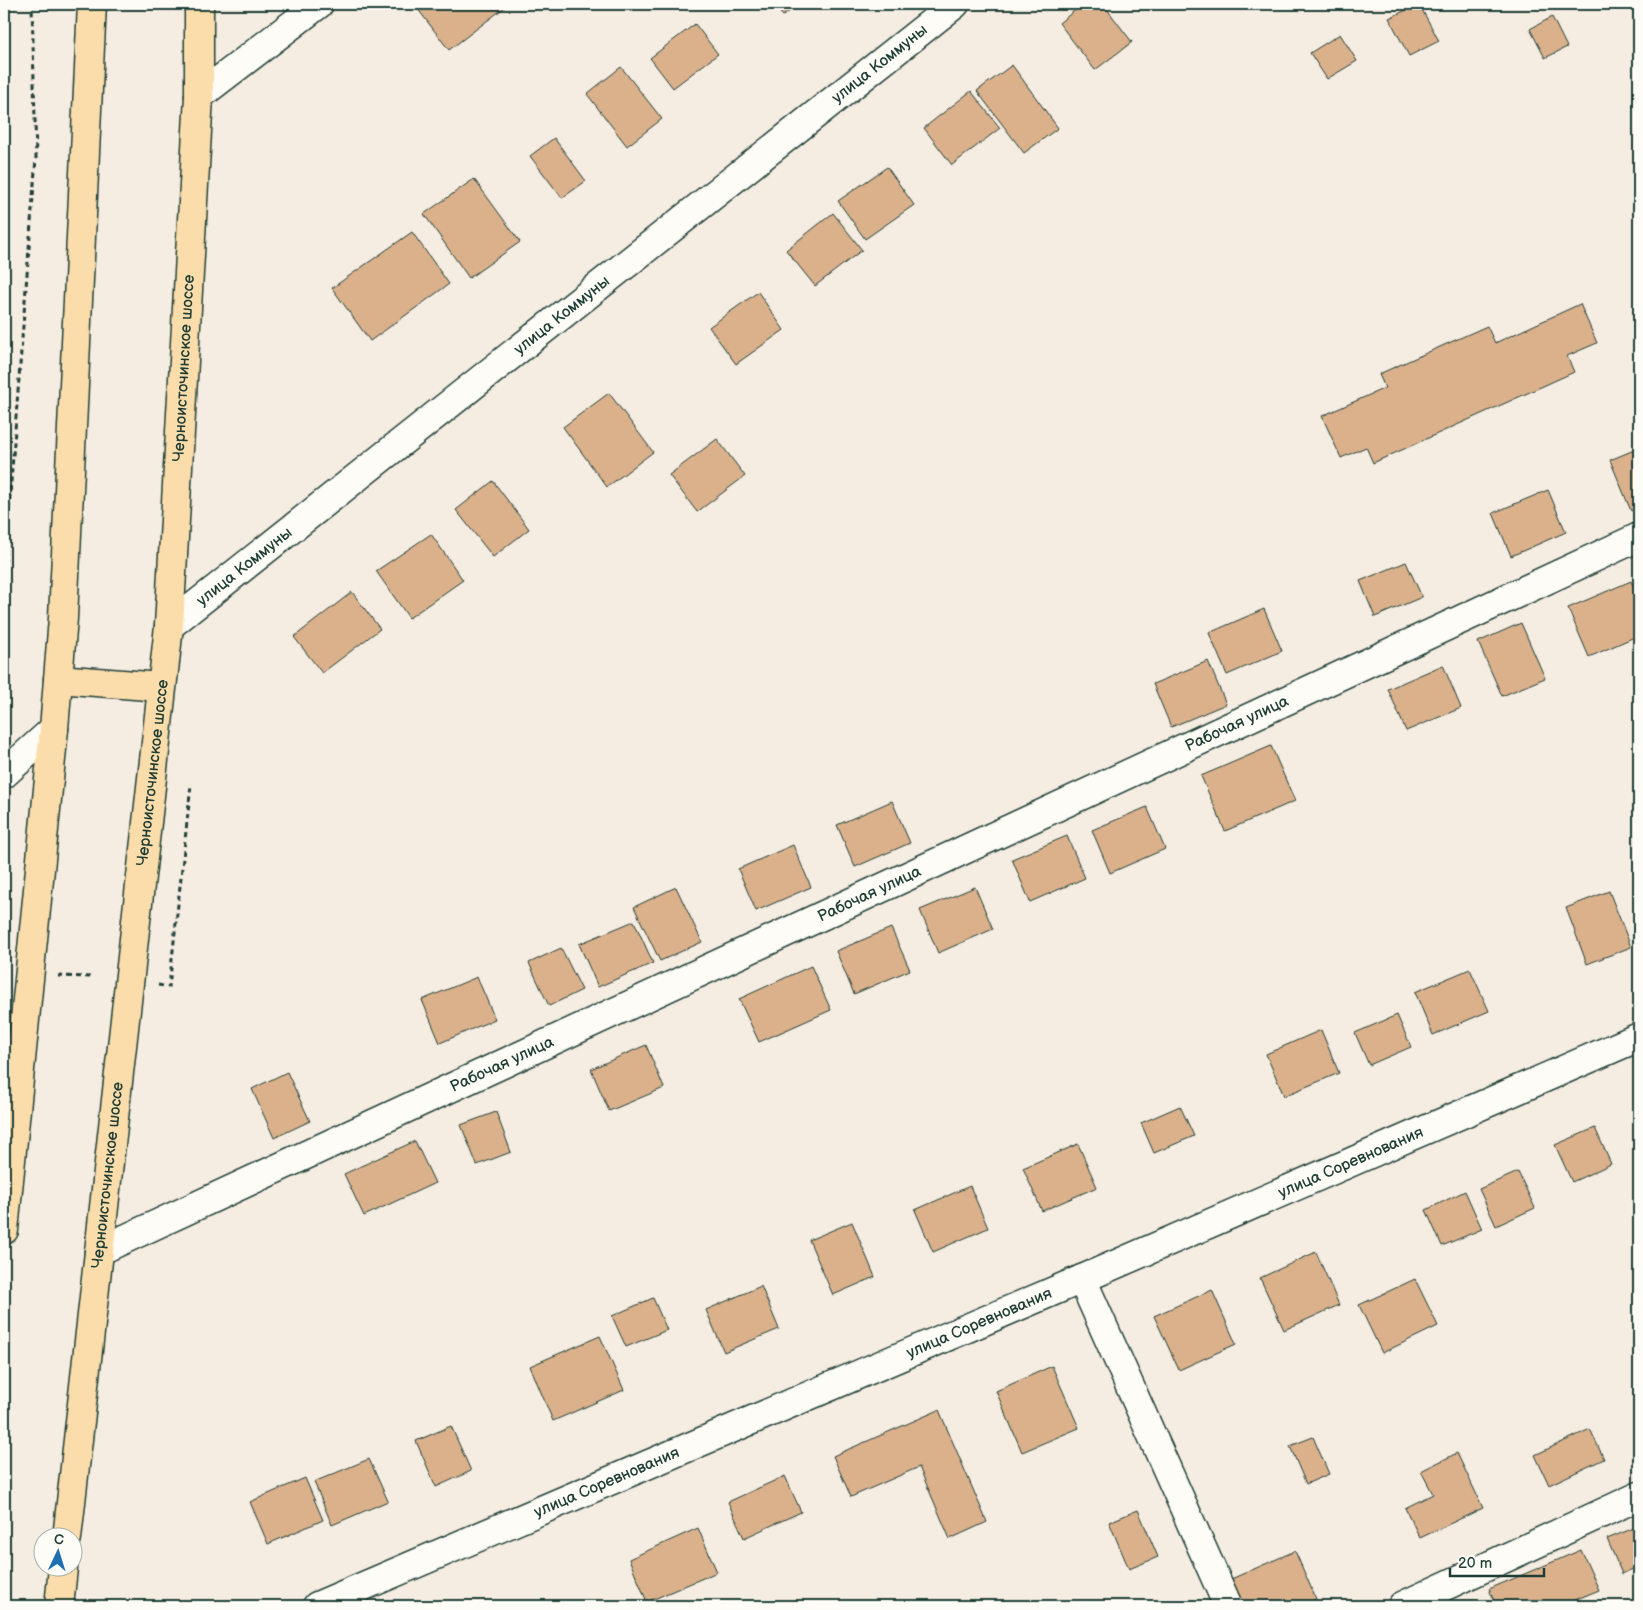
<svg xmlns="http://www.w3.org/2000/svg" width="1643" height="1610" font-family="'Balsamiq Sans',sans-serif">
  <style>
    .building { fill: #dbb18c; stroke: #1f3d34 }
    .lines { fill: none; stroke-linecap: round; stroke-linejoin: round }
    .street-casing { stroke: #1f3d34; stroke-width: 31 }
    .primary-casing { stroke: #1f3d34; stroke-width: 31 }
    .path { stroke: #1f3d34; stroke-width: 3; stroke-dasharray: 5 4; stroke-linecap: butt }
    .street { stroke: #fdfcf7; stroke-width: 28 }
    .primary { stroke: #fbddab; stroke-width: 28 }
    .labels { text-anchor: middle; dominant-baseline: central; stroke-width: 4; stroke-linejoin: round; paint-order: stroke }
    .street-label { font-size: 16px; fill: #1f3d34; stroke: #fdfcf7 }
  </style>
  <rect width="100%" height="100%" fill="#f6ede2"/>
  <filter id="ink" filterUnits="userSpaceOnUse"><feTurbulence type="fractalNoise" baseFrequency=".02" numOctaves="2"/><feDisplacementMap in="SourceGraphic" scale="10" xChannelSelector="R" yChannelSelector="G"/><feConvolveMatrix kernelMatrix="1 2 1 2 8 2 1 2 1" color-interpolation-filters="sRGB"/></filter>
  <g filter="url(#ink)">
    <g class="building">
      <polygon points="414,4 509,4 449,50"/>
      <polygon points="773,4 799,4 783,16"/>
      <polygon points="1083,4 1103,4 1132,42 1095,70 1059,23"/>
      <polygon points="1419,4 1439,41 1409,56 1389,18"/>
      <polygon points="1552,17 1567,47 1545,58 1530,29"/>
      <polygon points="695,24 718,54 673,88 650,58"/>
      <polygon points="1340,34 1357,61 1327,79 1310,53"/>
      <polygon points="1012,65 1058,128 1024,153 977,91"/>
      <polygon points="621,67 662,119 627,146 587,94"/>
      <polygon points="971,91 1000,128 952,165 924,128"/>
      <polygon points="554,138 586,181 562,198 530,156"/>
      <polygon points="887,167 914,205 865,239 838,201"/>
      <polygon points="474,179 520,242 469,278 424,214"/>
      <polygon points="833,213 862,250 815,286 786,250"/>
      <polygon points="412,232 449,284 370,341 332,288"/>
      <polygon points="758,292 784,330 736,364 709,327"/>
      <polygon points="1580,304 1597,343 1567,356 1574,372 1373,463 1366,447 1341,458 1322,416 1385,388 1379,374 1487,326 1495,343"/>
      <polygon points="609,393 653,452 607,487 563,427"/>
      <polygon points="717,439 745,476 697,512 669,475"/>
      <polygon points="1639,448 1639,508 1631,511 1610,460"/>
      <polygon points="493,481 529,529 493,557 456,510"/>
      <polygon points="1548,490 1566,532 1511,556 1493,513"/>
      <polygon points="431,534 463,580 409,618 376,571"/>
      <polygon points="1406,562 1422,597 1375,617 1360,581"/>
      <polygon points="1631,581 1639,600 1639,635 1589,657 1568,608"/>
      <polygon points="352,592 380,629 322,673 294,637"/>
      <polygon points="1264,609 1282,651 1227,675 1209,633"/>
      <polygon points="1521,623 1545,678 1502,696 1478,642"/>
      <polygon points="1208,661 1226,704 1171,727 1153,684"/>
      <polygon points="1443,665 1461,708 1406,731 1388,689"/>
      <polygon points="1271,746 1295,801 1225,831 1201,776"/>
      <polygon points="892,801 910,843 855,867 837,825"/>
      <polygon points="1147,807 1165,849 1110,873 1092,830"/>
      <polygon points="1067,836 1085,878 1030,902 1012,859"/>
      <polygon points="793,845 811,887 756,911 738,869"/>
      <polygon points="676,887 702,942 660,961 634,907"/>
      <polygon points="975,887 993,929 938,953 920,910"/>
      <polygon points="1609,891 1631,947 1587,964 1566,908"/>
      <polygon points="634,921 653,963 598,987 579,944"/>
      <polygon points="891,928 910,970 854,994 836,951"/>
      <polygon points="561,948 582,990 549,1006 529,963"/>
      <polygon points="811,966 831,1010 759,1042 739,999"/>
      <polygon points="1470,969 1489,1011 1433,1035 1415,992"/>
      <polygon points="477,977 495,1019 440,1043 422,1000"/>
      <polygon points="1397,1015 1411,1047 1369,1065 1355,1033"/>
      <polygon points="1321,1030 1339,1073 1284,1096 1266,1054"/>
      <polygon points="646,1045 664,1088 609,1111 591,1069"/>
      <polygon points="287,1072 310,1121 274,1138 252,1089"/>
      <polygon points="1180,1106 1194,1136 1154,1153 1141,1123"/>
      <polygon points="496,1112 511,1152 477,1165 461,1125"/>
      <polygon points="1595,1128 1611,1164 1572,1182 1555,1145"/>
      <polygon points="415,1141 435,1183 364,1216 344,1174"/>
      <polygon points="1078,1144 1097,1187 1042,1211 1023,1168"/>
      <polygon points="1518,1172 1535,1208 1496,1226 1479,1189"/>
      <polygon points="970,1186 988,1228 933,1252 915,1210"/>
      <polygon points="1465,1191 1482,1229 1442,1246 1426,1210"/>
      <polygon points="852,1222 875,1277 833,1295 809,1240"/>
      <polygon points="1316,1252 1339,1305 1284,1330 1260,1278"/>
      <polygon points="1415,1279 1438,1326 1382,1353 1359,1305"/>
      <polygon points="761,1286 779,1329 724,1352 706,1310"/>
      <polygon points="1212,1290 1236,1344 1179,1370 1154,1316"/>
      <polygon points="653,1298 667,1330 626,1347 612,1316"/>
      <polygon points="600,1336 624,1390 553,1421 530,1366"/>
      <polygon points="1052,1366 1079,1428 1022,1452 996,1391"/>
      <polygon points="939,1410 987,1522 950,1539 919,1467 851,1497 833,1456"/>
      <polygon points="451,1426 471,1471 436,1487 416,1441"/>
      <polygon points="1590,1429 1604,1459 1549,1485 1535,1455"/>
      <polygon points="1313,1437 1329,1474 1306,1484 1290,1446"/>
      <polygon points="1457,1453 1483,1508 1420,1538 1405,1508 1433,1494 1421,1471"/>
      <polygon points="369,1459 388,1501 332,1525 314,1482"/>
      <polygon points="785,1476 801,1512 744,1538 728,1502"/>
      <polygon points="305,1478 323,1520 268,1544 250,1502"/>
      <polygon points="1138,1510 1158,1557 1129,1569 1109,1522"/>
      <polygon points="1639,1526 1639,1566 1622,1574 1607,1539"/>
      <polygon points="698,1528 717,1572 647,1602 629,1559"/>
      <polygon points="1581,1550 1599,1590 1560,1606 1496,1606 1489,1589"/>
      <polygon points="1295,1551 1316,1599 1299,1606 1241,1606 1229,1580"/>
    </g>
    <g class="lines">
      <defs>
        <g id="street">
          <polyline points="199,96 319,4"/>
          <path id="s1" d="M 169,626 L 955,4"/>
          <polyline points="4,774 54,729"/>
          <path id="s2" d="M 99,1251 L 1639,537"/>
          <polyline points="1082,1279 1228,1606"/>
          <path id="s3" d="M 317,1606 L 1082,1279 L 1639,1037"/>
          <polyline points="1402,1606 1639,1496"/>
        </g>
        <g id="primary">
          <polyline points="58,679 161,687"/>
          <polyline points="4,1230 54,729 63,618 92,4"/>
          <path id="s4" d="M 67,1538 L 169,626 L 199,96 L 199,4"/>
          <polyline points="59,1606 63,1568"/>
        </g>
      </defs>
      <use href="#street" class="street-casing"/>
      <use href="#primary" class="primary-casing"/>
      <g class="path">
        <polyline points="4,572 36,158 32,4"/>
        <polyline points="58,976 90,977"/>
        <polyline points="158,985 169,987 191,785"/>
      </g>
      <use href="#street" class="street"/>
      <use href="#primary" class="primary"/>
    </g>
  </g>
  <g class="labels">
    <g class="street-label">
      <text stroke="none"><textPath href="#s1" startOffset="906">улица Коммуны</textPath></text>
      <text stroke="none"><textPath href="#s1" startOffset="501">улица Коммуны</textPath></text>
      <text stroke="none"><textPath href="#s4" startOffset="1176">Черноисточинское шоссе</textPath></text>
      <text stroke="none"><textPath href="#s1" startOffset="96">улица Коммуны</textPath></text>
      <text stroke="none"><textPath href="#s2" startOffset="1254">Рабочая улица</textPath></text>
      <text stroke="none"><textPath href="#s4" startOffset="770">Черноисточинское шоссе</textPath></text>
      <text stroke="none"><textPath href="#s2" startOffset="849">Рабочая улица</textPath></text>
      <text stroke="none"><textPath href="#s2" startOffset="444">Рабочая улица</textPath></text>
      <text stroke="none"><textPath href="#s3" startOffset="1125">улица Соревнования</textPath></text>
      <text stroke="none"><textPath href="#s4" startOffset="365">Черноисточинское шоссе</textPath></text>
      <text stroke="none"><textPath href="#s3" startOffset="720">улица Соревнования</textPath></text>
      <text stroke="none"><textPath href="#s3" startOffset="315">улица Соревнования</textPath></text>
    </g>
  </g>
  <rect width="1643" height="1610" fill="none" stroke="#fdfcf7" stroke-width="20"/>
  <rect x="10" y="10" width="1623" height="1590" fill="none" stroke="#1f3d34" stroke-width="2" filter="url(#ink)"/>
  <g transform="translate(58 1552) rotate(4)"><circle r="24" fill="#fdfcf7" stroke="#a4b0a9"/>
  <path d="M0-4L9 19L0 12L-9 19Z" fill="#1f6fb2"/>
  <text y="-8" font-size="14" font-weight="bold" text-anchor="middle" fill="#1f3d34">С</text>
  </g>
  <path d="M1450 1568v8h94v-8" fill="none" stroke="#1f3d34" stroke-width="2.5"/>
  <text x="1458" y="1568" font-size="15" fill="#1f3d34" stroke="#fdfcf7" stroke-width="4" paint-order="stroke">20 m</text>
</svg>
